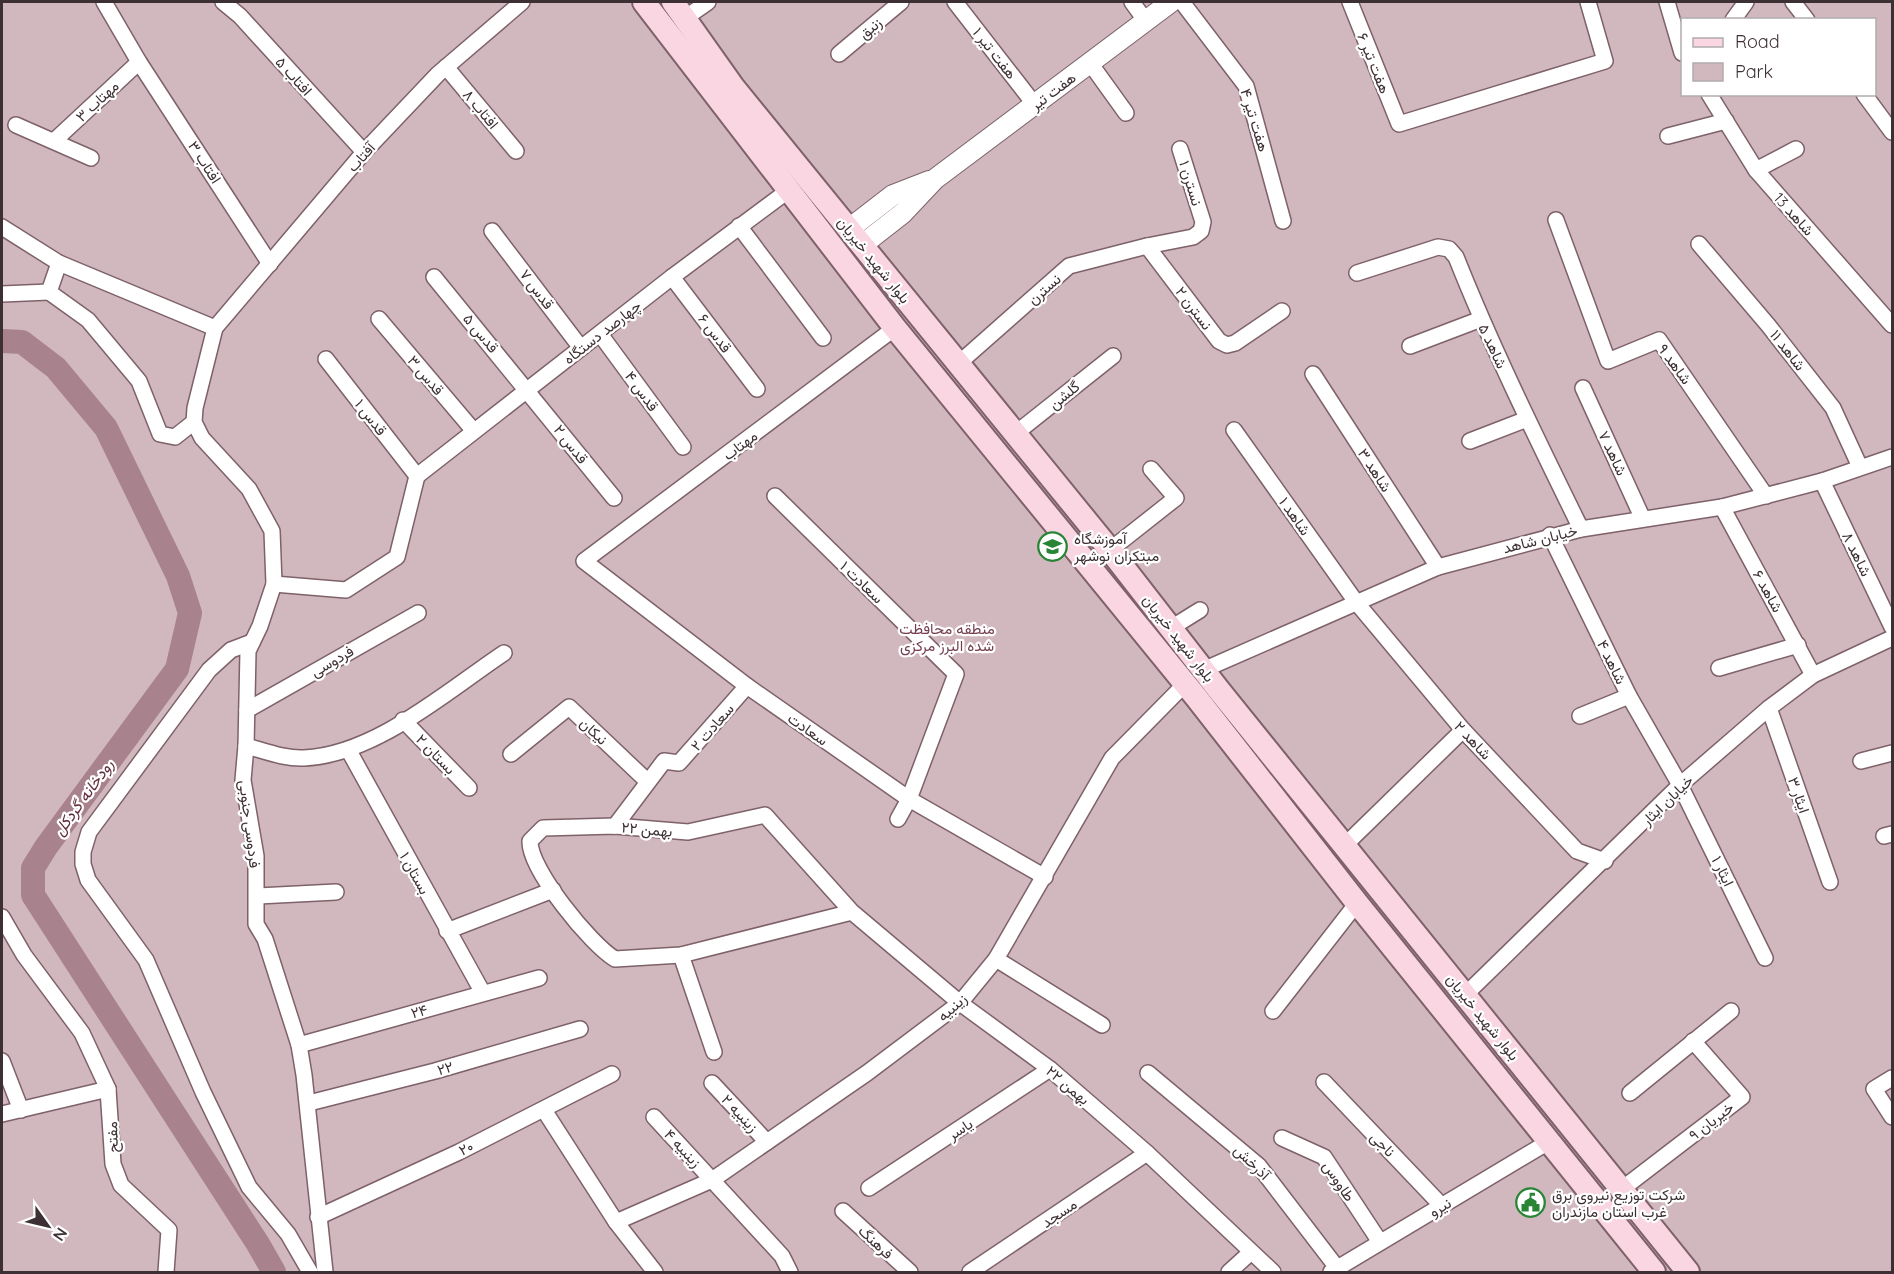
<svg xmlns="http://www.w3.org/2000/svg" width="1894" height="1274" font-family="Quicksand,Vazirmatn,sans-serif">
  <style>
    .green { fill: #d1b8be; fill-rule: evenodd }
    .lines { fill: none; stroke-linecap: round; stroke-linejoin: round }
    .river { stroke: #a8838d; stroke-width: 24 }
    .minor-casing { stroke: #7e6169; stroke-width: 18 }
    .tertiary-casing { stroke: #7e6169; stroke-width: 22 }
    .secondary-casing { stroke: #7e6169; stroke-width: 26 }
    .minor { stroke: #fff; stroke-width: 15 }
    .tertiary { stroke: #fff; stroke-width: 20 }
    .secondary { stroke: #f9d6e2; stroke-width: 22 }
    .labels { text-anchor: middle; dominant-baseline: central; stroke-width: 4.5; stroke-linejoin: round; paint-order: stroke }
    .street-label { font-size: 15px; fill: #3d3034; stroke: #fff }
    .poi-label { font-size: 15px; fill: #3d3034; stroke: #fff; text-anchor: start }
    .park-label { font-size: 15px; fill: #753f50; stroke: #fff }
    .water-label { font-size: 16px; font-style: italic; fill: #612e3e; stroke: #fff }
  </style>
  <rect width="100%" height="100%" fill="#f8d7df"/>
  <path class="green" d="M 2,2 L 1892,2 L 1892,1272 L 2,1272 ZM 1682,20 L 1874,20 L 1874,94 L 1682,94 Z"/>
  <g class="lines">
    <polyline class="river" points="2,341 22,342 56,368 106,428 178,576 190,613 177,669 46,847 33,868 33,895 258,1244 274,1272"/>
    <defs>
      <g id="minor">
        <polyline points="104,2 139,62 270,264"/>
        <polyline points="223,2 240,16 364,152"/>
        <polyline points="955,2 1035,105"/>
        <polyline points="1132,2 1145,20"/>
        <polyline points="1182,2 1246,86 1283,221"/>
        <polyline points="1350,2 1399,124 1605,61 1588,2"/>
        <polyline points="1667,2 1682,53"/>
        <polyline points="1793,2 1807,20"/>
        <polyline points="685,18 708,2"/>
        <polyline points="1733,20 1746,2"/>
        <polyline points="839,54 901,2"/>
        <polyline points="1090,63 1126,113"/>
        <polyline points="446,67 516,151"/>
        <polyline points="1709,94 1756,170 1892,325"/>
        <polyline points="1864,94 1892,132"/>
        <polyline points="16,125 91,158"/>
        <polyline points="1668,136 1726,121"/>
        <polyline points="54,141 139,62"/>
        <polyline points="1756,170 1796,149"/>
        <polyline points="1556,220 1608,361 1659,340 1766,496"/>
        <polyline points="739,226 823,338"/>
        <polyline points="2,227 59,263 215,328"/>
        <polyline points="492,231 581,348"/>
        <polyline points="1699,244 1768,325 1833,408 1860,467"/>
        <polyline points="1147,246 1219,341 1227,345 1235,343 1282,311"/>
        <polyline points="59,263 49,292 88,320 139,381 160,434 175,437 194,422"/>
        <path d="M 1357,273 L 1438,247 L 1449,249 L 1456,257 C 1493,350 1537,439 1581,529"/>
        <polyline points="434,277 614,498"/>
        <polyline points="672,277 757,389"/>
        <polyline points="2,294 49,292"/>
        <polyline points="379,319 473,430"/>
        <polyline points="895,328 584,561 747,686 909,799 1045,877"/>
        <polyline points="600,334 683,447"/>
        <polyline points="1410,346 1481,319"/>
        <polyline points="326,359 417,476"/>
        <polyline points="958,364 1069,266 1147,246 1193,237 1201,231 1203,222 1180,149"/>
        <polyline points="1313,374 1438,567"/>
        <polyline points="1583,388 1642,517"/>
        <polyline points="1234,430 1356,602 1463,730 1577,851 1605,861"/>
        <polyline points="1015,434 1113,356"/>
        <polyline points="1470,441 1527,419"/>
        <polyline points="417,476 672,277 789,190"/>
        <polyline points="1822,481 1892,627"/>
        <polyline points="775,496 956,674 909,799 898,819"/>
        <polyline points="1722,507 1813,675"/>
        <polyline points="1550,535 1629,696 1680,785 1765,958"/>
        <polyline points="1110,550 1176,498 1151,469"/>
        <polyline points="274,584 346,590 397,557 417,476"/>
        <polyline points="1171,628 1200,610"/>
        <polyline points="252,642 231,650 209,670 89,832 83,852 83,864 88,880 146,960 203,1092 249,1187 288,1234 310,1272"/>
        <polyline points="1719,668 1798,645"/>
        <polyline points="1203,670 1438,567 1581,529 1722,507 1822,481 1892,457"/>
        <polyline points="1769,708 1830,882"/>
        <polyline points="247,710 418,613"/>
        <polyline points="1580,716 1629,696"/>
        <polyline points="403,720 469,788"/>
        <path d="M 246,746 C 265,751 285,759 304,758 C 375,755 447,691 504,653"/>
        <polyline points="349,751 483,993"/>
        <polyline points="511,754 569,707 647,781"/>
        <polyline points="1861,761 1892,753"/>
        <polyline points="615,826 664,761 679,763 747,686"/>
        <polyline points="1884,836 1892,834"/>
        <polyline points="1344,846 1463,730"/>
        <polyline points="258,896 336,892"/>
        <path d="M 852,912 L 681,955 L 615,959 C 591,945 529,869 530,841 L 543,828 L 615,826 L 688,832 L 765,815 L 852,912 L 960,1003 L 1050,1069 L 1147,1153 L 1273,1272"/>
        <polyline points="2,917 24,955 82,1033 108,1089"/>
        <polyline points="447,931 553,890"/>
        <polyline points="681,955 714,1052"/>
        <polyline points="996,959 1102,1025"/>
        <polyline points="1465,995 1680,785 1769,708 1813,675 1892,638"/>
        <polyline points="1273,1011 1357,903"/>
        <polyline points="299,1045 539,978"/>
        <polyline points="2,1061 21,1110"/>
        <polyline points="1148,1073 1259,1166 1338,1269"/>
        <polyline points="1892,1078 1874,1089 1892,1117"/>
        <polyline points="1324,1082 1442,1206"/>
        <polyline points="712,1083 767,1142"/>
        <polyline points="1630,1093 1731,1011"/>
        <polyline points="309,1103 435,1071 580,1029"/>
        <polyline points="544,1110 616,1222 655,1272"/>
        <polyline points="2,1114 108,1089 113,1164 121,1185 169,1230 166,1272"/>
        <polyline points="654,1117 782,1256 790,1272"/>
        <polyline points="1282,1138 1324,1157 1380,1242"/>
        <polyline points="869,1188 1050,1069"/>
        <polyline points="1622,1189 1742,1097 1693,1041"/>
        <polyline points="843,1211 910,1272"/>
        <polyline points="318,1217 459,1152 612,1074"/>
        <polyline points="616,1222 712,1180 867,1073 960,1003 996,959 1112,758 1185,684"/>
        <polyline points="325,1272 304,1075 299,1045 265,939 256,924 256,856 243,780 246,746 248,651 260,626 274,584 272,531 249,489 202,438 194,422 195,408 215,328 364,152 438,74 522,2"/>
        <polyline points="970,1272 1147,1153"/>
        <polyline points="1229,1272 1250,1253"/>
        <polyline points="1331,1272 1550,1141"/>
      </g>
      <g id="tertiary">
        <polyline points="849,229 893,195 929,181"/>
        <polyline points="862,245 903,213 935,179 1171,2"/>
      </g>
      <g id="secondary">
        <polyline points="644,2 895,328 1196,697 1357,903 1654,1272"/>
        <polyline points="673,2 734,88 1110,550 1218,689 1688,1272"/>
      </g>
    </defs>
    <use href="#minor" class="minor-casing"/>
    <use href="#tertiary" class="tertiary-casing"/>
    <use href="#secondary" class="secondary-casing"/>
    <use href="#minor" class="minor"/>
    <use href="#tertiary" class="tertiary"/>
    <use href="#secondary" class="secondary"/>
  </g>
  <defs>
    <symbol id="university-ring" viewBox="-11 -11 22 22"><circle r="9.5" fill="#fff" stroke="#288536" stroke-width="1.5"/><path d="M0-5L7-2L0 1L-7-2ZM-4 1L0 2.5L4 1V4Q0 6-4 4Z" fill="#288536"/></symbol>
    <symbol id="civic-ring" viewBox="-11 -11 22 22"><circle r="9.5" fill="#fff" stroke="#288536" stroke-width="1.5"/><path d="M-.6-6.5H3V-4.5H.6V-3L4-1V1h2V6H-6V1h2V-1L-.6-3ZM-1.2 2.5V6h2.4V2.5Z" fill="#288536"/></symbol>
  </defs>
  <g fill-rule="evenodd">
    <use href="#university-ring" x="1036" y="530" width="33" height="33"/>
    <use href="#civic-ring" x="1514" y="1186" width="33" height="33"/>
  </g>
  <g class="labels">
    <g class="street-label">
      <text transform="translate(870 28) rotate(-40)">زنبق</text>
      <text transform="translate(995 53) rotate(52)">هفت تیر ۱</text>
      <text transform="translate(1374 63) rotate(68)">هفت تیر ۶</text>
      <text transform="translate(294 76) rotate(48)">افتاب ۵</text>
      <text transform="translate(1053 91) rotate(-37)">هفت تیر</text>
      <text transform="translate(97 101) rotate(-43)">مهتاب ۳</text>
      <text transform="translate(481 109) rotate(50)">افتاب ۸</text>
      <text transform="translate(1255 120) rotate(73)">هفت تیر ۴</text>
      <text transform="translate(361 157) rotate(-48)">آفتاب</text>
      <text transform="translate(205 162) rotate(57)">افتاب ۳</text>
      <text transform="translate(1191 183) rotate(73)">نسترن ۱</text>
      <text transform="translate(1794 214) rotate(48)">شاهد 13</text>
      <text transform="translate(874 260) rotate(51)">بلوار شهید خیریان</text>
      <text transform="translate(537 289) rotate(53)">قدس ۷</text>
      <text transform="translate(1044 289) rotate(-41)">نسترن</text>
      <text transform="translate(1194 308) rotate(53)">نسترن ۲</text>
      <text transform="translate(602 332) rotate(-38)">چهارصد دستگاه</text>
      <text transform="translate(481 333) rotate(50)">قدس ۵</text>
      <text transform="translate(715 333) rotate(53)">قدس ۶</text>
      <text transform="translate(1493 346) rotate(65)">شاهد ۵</text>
      <text transform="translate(1788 350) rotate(52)">شاهد ۱۱</text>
      <text transform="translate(1675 364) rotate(54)">شاهد ۹</text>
      <text transform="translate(426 375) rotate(50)">قدس ۳</text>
      <text transform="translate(642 391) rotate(54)">قدس ۴</text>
      <text transform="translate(1064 395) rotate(-39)">گلشن</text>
      <text transform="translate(371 417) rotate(52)">قدس ۱</text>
      <text transform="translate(571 444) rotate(52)">قدس ۲</text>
      <text transform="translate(740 445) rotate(-37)">مهتاب</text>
      <text transform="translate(1613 453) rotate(65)">شاهد ۷</text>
      <text transform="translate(1375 470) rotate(57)">شاهد ۳</text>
      <text transform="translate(1295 516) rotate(55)">شاهد ۱</text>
      <text transform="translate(1540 539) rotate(-14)">خیابان شاهد</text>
      <text transform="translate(1857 554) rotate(64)">شاهد ۸</text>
      <text transform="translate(862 582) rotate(44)">سعادت ۱</text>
      <text transform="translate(1768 591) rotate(61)">شاهد ۶</text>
      <text transform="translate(1179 638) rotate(52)">بلوار شهید خیریان</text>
      <text transform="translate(332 661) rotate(-30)">فردوسی</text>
      <text transform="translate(1612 662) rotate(64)">شاهد ۴</text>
      <text transform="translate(712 727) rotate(-49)">سعادت ۲</text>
      <text transform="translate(808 729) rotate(35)">سعادت</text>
      <text transform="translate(594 731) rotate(43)">نیکان</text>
      <text transform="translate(1473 740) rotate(47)">شاهد ۲</text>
      <text transform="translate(436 754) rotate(46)">بستان ۲</text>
      <text transform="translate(1799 795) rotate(71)">ایثار ۳</text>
      <text transform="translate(1667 800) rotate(-44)">خیابان ایثار</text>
      <text transform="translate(250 824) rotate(83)">فردوسی جنوبی</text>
      <text transform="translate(647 829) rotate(5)">۲۲ بهمن</text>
      <text transform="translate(1723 871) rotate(64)">ایثار ۱</text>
      <text transform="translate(415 873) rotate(61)">بستان ۱</text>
      <text transform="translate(952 1007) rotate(-42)">زینبیه</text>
      <text transform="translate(419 1011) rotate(-16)">۲۴</text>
      <text transform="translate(1483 1017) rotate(51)">بلوار شهید خیریان</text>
      <text transform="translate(445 1068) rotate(-16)">۲۲</text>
      <text transform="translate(1068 1085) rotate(40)">۲۲ بهمن</text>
      <text transform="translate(740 1113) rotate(47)">زینبیه ۲</text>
      <text transform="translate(1711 1121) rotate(-38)">خیریان ۹</text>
      <text transform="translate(960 1129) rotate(-33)">یاسر</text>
      <text transform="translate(112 1137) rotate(-92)">مفتح</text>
      <text transform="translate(1383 1144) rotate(46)">ناجی</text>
      <text transform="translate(466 1148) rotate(-26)">۲۰</text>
      <text transform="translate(683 1148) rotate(47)">زینبیه ۴</text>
      <text transform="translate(1252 1162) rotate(44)">آذرخش</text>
      <text transform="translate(1339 1181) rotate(56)">طاووس</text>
      <text transform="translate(1440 1207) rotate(-30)">نیرو</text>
      <text transform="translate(1059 1213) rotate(-34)">مسجد</text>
      <text transform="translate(876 1242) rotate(43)">فرهنگ</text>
    </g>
    <g class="poi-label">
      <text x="1074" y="538">آموزشگاه<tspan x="1074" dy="17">مبتکران نوشهر</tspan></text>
      <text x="1552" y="1194">شرکت توزیع نیروی برق<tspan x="1552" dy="17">غرب استان مازندران</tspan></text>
    </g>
    <g class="park-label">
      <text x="947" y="628">منطقه محافظت<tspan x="947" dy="17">شده البرز مرکزی</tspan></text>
    </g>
    <g class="water-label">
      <text transform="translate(83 797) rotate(-54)">رودخانه گردکل</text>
    </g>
  </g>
  <rect width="1894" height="1274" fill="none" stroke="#3d3034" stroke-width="6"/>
  <rect x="1681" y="18" width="195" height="78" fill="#ffffff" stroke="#b1acae" stroke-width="1.5"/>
  <rect x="1693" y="38" width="30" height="9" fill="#f9d6e2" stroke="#b1acae" stroke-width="1.5"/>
  <text x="1735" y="48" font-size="18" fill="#3d3034">Road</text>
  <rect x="1693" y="63" width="30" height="18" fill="#d1b8be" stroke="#b1acae" stroke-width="1.5"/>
  <text x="1735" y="78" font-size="18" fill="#3d3034">Park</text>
  <g transform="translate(48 1226) rotate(124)" stroke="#ffffff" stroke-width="4.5" paint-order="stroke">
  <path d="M0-4.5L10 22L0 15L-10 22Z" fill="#3d3034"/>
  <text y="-9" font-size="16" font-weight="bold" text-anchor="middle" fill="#3d3034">N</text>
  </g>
</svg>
